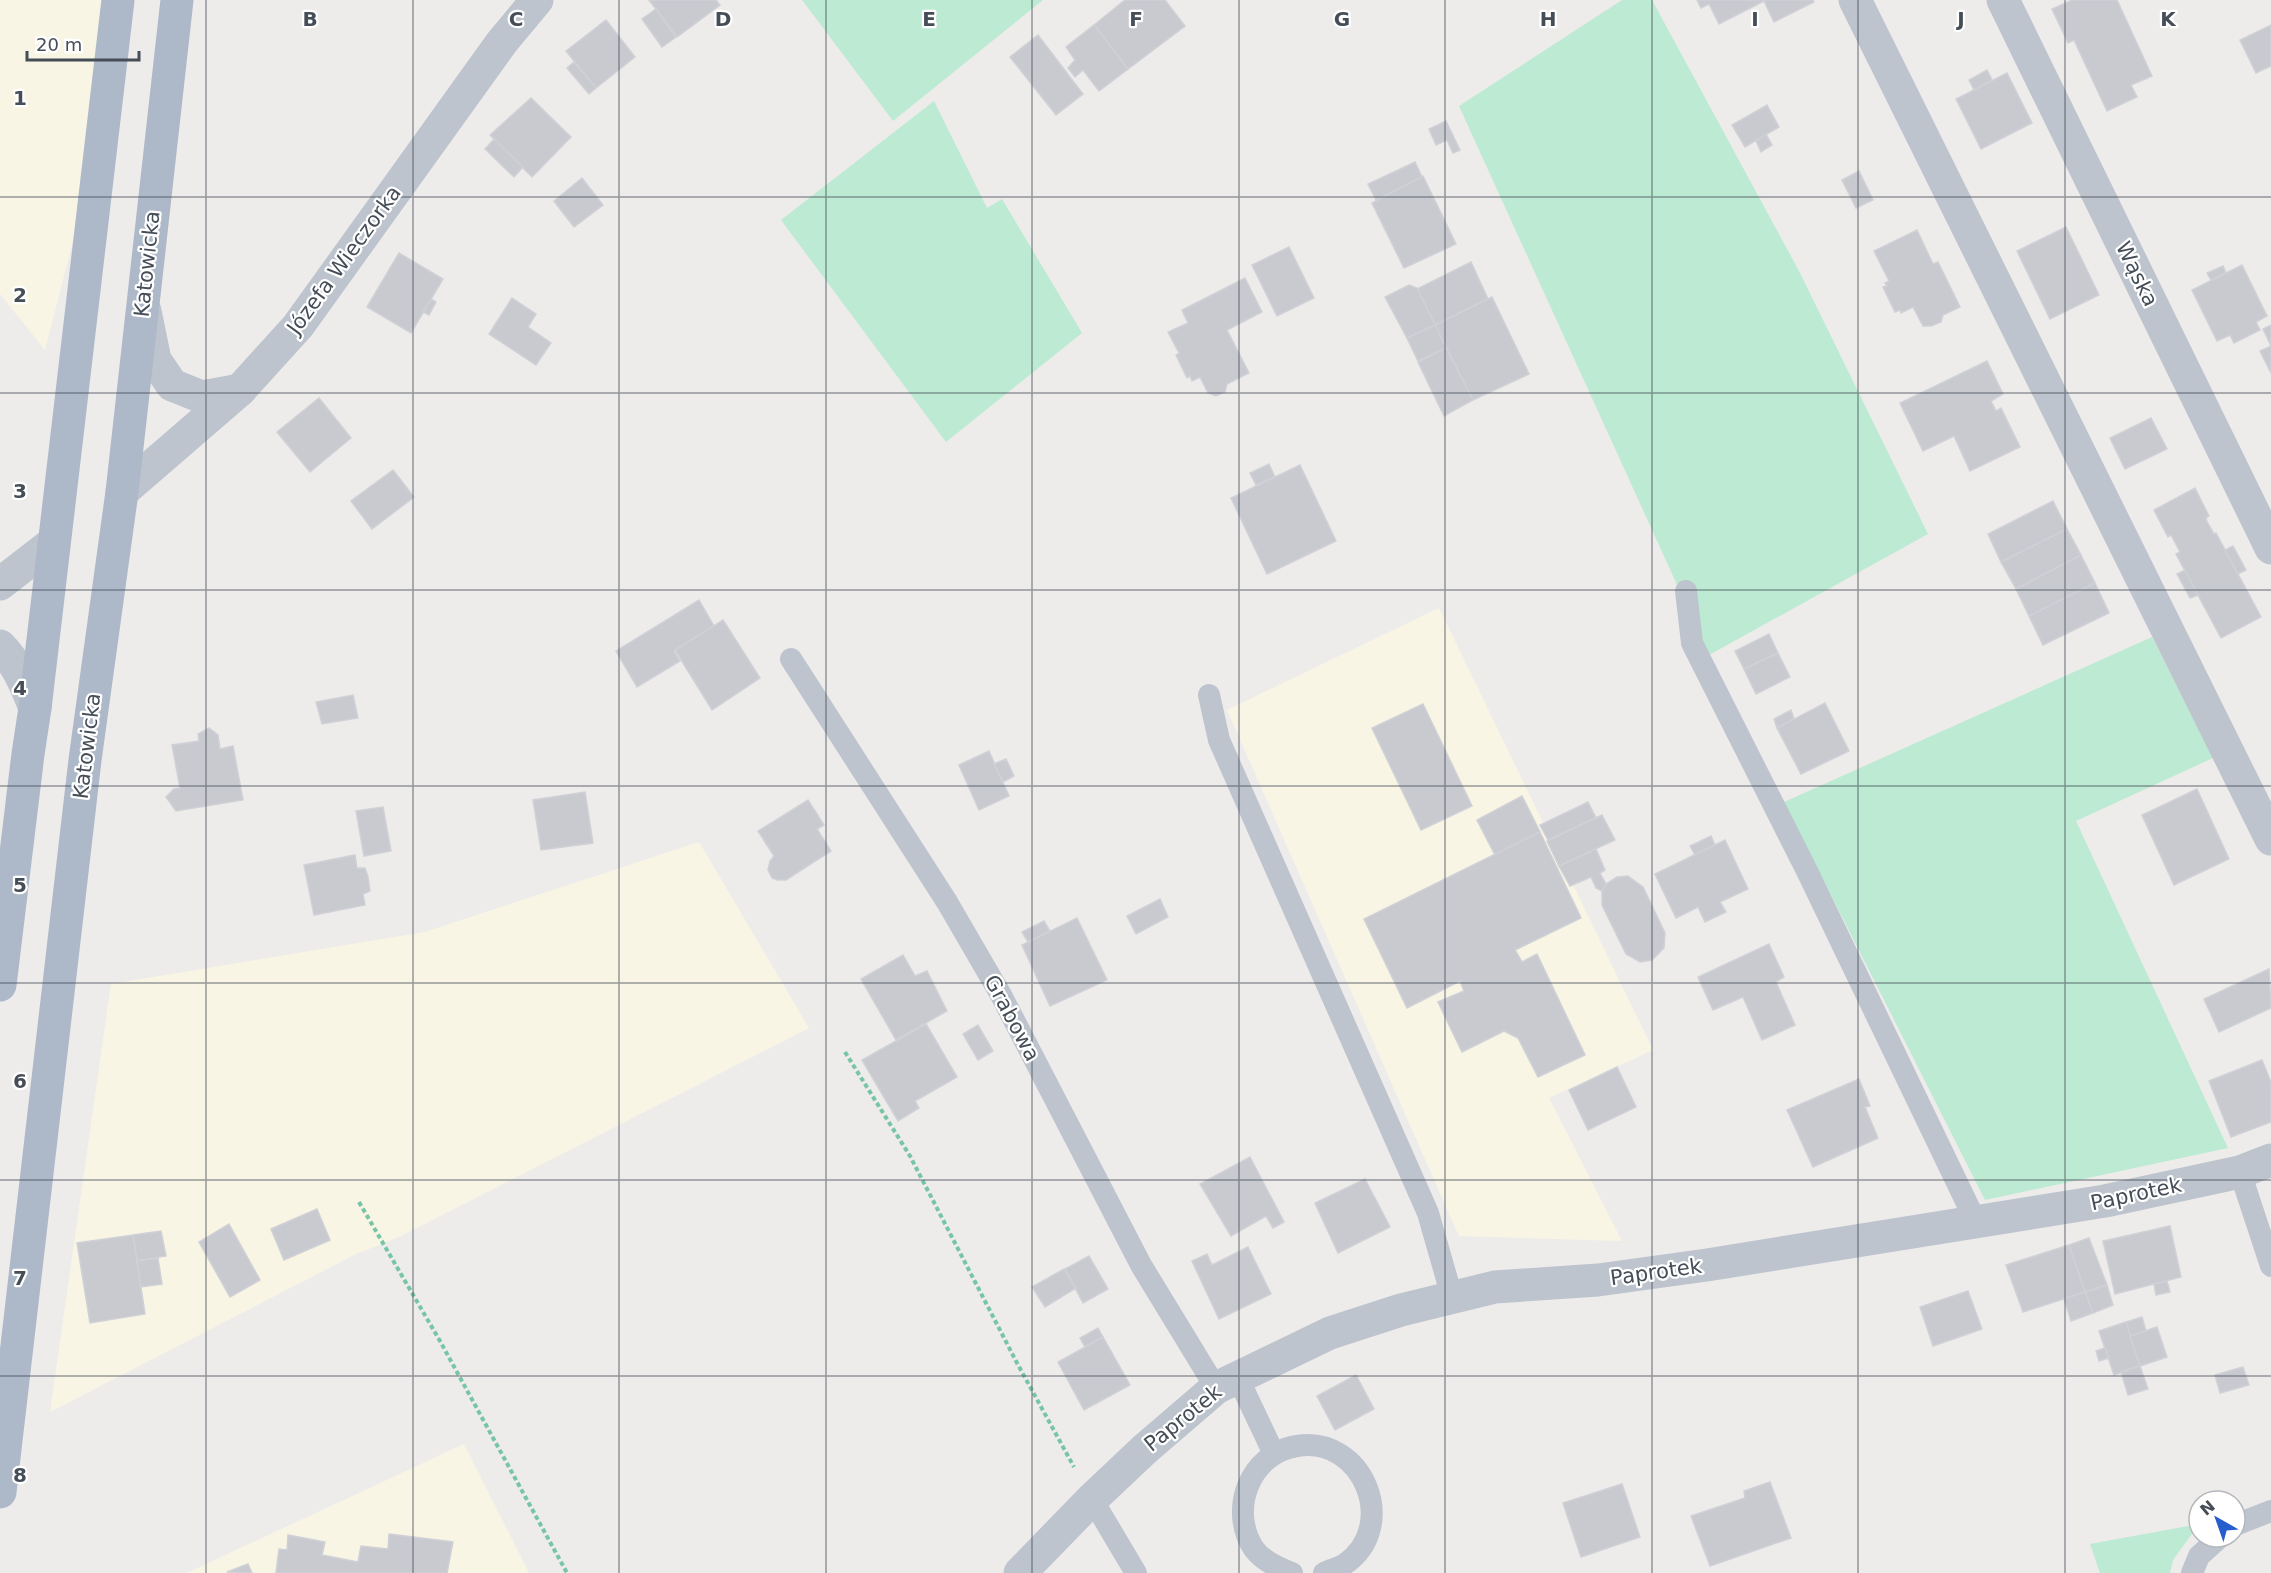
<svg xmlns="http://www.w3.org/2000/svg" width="2271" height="1573" font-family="'DejaVu Sans',sans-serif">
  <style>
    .commercial { fill: #f9f5e4 }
    .green { fill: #bcead2 }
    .building { fill: #c9cad0; stroke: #d0d1d7; stroke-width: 1.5 }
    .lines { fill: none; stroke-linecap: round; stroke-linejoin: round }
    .path { stroke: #77c5a6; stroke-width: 4; stroke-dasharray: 4.5 3; stroke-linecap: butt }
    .lane { stroke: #bdc4cd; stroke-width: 22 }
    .street { stroke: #bdc4cd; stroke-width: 33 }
    .primary { stroke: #adb8c9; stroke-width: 33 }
    .grid { fill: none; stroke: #454d57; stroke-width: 1.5; stroke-opacity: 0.55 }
    .labels { text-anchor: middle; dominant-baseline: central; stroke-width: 4.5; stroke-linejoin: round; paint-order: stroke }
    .street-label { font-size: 21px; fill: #454d57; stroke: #fff }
    .grid-label { font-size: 20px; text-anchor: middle; font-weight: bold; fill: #454d57; stroke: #fff; stroke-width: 4.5; stroke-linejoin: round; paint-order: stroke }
  </style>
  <rect width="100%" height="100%" fill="#eeeceb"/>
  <g class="commercial">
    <polygon points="0,0 135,0 45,350 0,294"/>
    <polygon points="1439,608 1653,1050 1549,1098 1622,1241 1459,1236 1227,710"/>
    <polygon points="699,842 809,1028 399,1237 356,1254 50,1412 111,984 425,932"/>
    <polygon points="464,1444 529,1573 187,1573"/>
  </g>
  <g class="green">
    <polygon points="802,0 1043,0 893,121"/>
    <polygon points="1622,0 1652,0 1799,271 1928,534 1709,655 1459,106"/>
    <polygon points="934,101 987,208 1002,199 1082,333 946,442 781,220"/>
    <polygon points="2152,637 2213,758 2076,821 2228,1148 1985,1200 1784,802"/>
    <polygon points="2199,1524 2173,1560 2170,1573 2100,1573 2090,1544"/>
  </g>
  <g class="building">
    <polygon points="649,0 716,0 720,5 677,37"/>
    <polygon points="1125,0 1165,0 1185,26 1128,69 1094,25"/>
    <polygon points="1697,0 1813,0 1814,2 1774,22 1764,1 1719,24 1709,4 1701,8"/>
    <polygon points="2072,0 2117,0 2152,76 2131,85 2137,97 2107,111 2074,40 2068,43 2052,9"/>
    <polygon points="656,9 676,37 662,47 642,19"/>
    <polygon points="606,20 635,57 596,88 566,51"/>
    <polygon points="1094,25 1128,69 1099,91 1083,70 1075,77 1068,68 1075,60 1066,47"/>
    <polygon points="2271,25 2271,66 2256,73 2240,40"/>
    <polygon points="1038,35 1083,94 1056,115 1010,57"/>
    <polygon points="574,62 596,88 589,94 567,68"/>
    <polygon points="1987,70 1992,80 1974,90 1969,80"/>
    <polygon points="2007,73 2032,123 1981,149 1956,99"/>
    <polygon points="531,98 571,137 532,177 490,135"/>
    <polygon points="1767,105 1779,127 1745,147 1732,125"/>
    <polygon points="1446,121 1460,150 1453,153 1447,140 1436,145 1429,129"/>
    <polygon points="1766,134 1772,145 1761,152 1756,141"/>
    <polygon points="494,139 523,167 514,177 485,149"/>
    <polygon points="1415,162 1422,177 1376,200 1368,184"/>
    <polygon points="1859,171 1873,200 1856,208 1842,180"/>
    <polygon points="1423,176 1456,244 1404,268 1372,203"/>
    <polygon points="582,178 603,205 574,227 554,201"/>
    <polygon points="2066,227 2099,295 2050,319 2017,251"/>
    <polygon points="1917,230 1933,264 1938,262 1960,307 1943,315 1941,322 1931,326 1923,326 1913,307 1901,313 1900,310 1895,312 1883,287 1887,286 1885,283 1889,281 1874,251"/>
    <polygon points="1289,247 1314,298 1277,316 1252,265"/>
    <polygon points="399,253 443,279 411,333 367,307"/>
    <polygon points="1471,262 1488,299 1435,325 1417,289"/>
    <polygon points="2242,265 2267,316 2256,322 2260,330 2234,343 2230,335 2217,341 2192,290"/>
    <polygon points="2223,266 2226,273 2211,280 2207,273"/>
    <polygon points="1245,278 1262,312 1227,330 1249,373 1227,384 1225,392 1216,396 1208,393 1200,377 1192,381 1190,376 1187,378 1176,355 1179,353 1168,332 1188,323 1182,310"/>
    <polygon points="1409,285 1417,288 1435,325 1407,338 1385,297"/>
    <polygon points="1492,297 1529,374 1473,400 1435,325"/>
    <polygon points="512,298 536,314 528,327 551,343 536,365 489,334"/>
    <polygon points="431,299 436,302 429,315 423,312"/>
    <polygon points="1435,325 1446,348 1418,361 1407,338"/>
    <polygon points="2271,325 2271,346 2263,329"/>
    <polygon points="2271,346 2271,373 2260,351"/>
    <polygon points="1446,348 1473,400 1444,416 1418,362"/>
    <polygon points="1987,361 2003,394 1991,401 1996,411 2001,408 2020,447 1970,471 1954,436 1923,451 1900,403"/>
    <polygon points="319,398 351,438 310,472 277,432"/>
    <polygon points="2151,418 2167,449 2125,469 2110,438"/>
    <polygon points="1269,464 1275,477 1256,485 1250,473"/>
    <polygon points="1300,465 1336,541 1267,574 1231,498"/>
    <polygon points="393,470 414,497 372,529 351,501"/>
    <polygon points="2195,488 2209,516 2206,518 2207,522 2214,534 2216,533 2261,617 2221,638 2176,554 2180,552 2171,535 2168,537 2154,510"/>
    <polygon points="2053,501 2067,529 2001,562 1988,534"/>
    <polygon points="2067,529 2081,555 2016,589 2001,562"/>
    <polygon points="2233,546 2246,570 2238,574 2225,550"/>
    <polygon points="2081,555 2095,583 2029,616 2016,589"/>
    <polygon points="2185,570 2198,595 2190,598 2177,574"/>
    <polygon points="2095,583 2109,613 2043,645 2029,616"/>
    <polygon points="699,600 714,626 674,651 680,661 637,687 616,651"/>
    <polygon points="723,620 760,678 712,710 675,650"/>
    <polygon points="1769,634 1778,653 1744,669 1735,651"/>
    <polygon points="1778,653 1790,677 1756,694 1744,669"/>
    <polygon points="353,695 358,718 322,724 316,702"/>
    <polygon points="1825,703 1849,751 1801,774 1777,728"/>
    <polygon points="1423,704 1472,806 1421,830 1372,728"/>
    <polygon points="1791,710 1794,719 1777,728 1774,719"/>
    <polygon points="209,728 218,735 220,749 233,746 243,800 176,811 166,797 174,789 180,788 172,745 199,741 198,734"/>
    <polygon points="989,751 1009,796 979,810 959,765"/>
    <polygon points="1006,759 1014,776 1003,782 994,764"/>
    <polygon points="2197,789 2229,859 2174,885 2142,815"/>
    <polygon points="585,792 593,843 541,850 533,800"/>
    <polygon points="1522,796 1540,832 1495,855 1477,820"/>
    <polygon points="808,800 824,825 817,829 831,851 786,880 777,880 772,878 768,870 770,861 774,856 758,831"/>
    <polygon points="1588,802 1596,818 1548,840 1540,825"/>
    <polygon points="383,807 391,851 364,856 356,811"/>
    <polygon points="1602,815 1615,840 1559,866 1547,841"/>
    <polygon points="1540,832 1581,918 1515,950 1522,962 1537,954 1585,1055 1538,1077 1518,1038 1504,1031 1462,1052 1438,1002 1464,991 1460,981 1407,1008 1364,919"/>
    <polygon points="1711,836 1715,845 1695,855 1690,846"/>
    <polygon points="1725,840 1748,889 1720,902 1726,912 1705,922 1698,907 1676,918 1655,874"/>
    <polygon points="1596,849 1605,870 1600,873 1606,884 1602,891 1596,888 1591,877 1570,886 1559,866"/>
    <polygon points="355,855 357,868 365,868 368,877 370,891 363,894 365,905 314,915 304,865"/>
    <polygon points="1628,876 1643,887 1665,933 1664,948 1652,960 1640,962 1626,954 1602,905 1602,891 1606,884 1617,877"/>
    <polygon points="1160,899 1168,917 1136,934 1127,916"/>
    <polygon points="1077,918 1107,980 1050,1006 1022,945"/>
    <polygon points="1044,921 1050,931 1028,942 1022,932"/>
    <polygon points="1769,944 1784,977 1776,982 1795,1025 1762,1040 1743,997 1713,1010 1698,977"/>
    <polygon points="903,955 915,976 927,971 947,1011 896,1040 861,979"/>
    <polygon points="2269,969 2271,1008 2219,1032 2204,999"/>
    <polygon points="926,1024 957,1077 915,1101 919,1108 898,1121 862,1060"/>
    <polygon points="978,1025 993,1051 978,1060 963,1034"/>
    <polygon points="2262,1060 2271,1082 2271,1122 2231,1137 2209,1081"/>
    <polygon points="1617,1067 1636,1107 1588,1130 1569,1090"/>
    <polygon points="1859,1079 1870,1106 1865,1107 1878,1138 1813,1167 1787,1110"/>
    <polygon points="1250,1157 1284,1222 1273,1228 1266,1216 1231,1236 1200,1184"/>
    <polygon points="1365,1179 1390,1227 1338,1253 1315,1203"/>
    <polygon points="317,1209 330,1240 284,1260 271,1229"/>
    <polygon points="229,1224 260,1280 230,1297 199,1242"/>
    <polygon points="2170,1226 2181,1277 2115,1294 2103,1241"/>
    <polygon points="161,1231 166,1256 137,1261 133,1235"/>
    <polygon points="133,1235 145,1314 90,1323 77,1243"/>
    <polygon points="2089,1238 2107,1285 2085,1292 2069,1245"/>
    <polygon points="2069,1245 2085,1292 2023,1312 2006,1265"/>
    <polygon points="1248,1247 1271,1294 1219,1319 1192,1261 1207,1254 1212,1265"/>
    <polygon points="1089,1256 1108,1289 1083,1303 1065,1269"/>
    <polygon points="158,1258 162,1284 141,1287 137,1261"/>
    <polygon points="1064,1269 1076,1288 1045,1307 1032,1287"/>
    <polygon points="2167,1281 2170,1292 2156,1295 2154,1284"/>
    <polygon points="2107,1285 2113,1305 2093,1313 2085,1292"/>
    <polygon points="1968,1291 1982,1329 1933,1346 1920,1307"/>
    <polygon points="2085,1292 2093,1313 2071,1321 2064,1299"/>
    <polygon points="2142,1317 2146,1331 2130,1336 2126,1322"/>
    <polygon points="2126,1322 2140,1366 2114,1375 2099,1331"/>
    <polygon points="2157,1327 2167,1357 2140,1366 2130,1336"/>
    <polygon points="1098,1328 1103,1337 1085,1347 1080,1338"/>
    <polygon points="1103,1337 1130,1385 1084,1410 1058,1362"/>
    <polygon points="2105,1348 2109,1358 2099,1361 2096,1351"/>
    <polygon points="2140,1366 2148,1389 2128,1395 2121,1372"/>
    <polygon points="2243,1367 2249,1385 2220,1393 2215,1375"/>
    <polygon points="1356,1375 1374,1409 1335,1430 1317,1396"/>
    <polygon points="1770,1482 1791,1538 1710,1566 1691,1516 1745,1498 1744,1491"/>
    <polygon points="1622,1484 1640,1537 1581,1557 1563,1503"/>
    <polygon points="389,1534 453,1542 447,1573 276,1573 279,1549 287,1550 288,1535 325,1542 322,1555 358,1562 361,1546 388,1549"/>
    <polygon points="248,1564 252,1573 227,1572"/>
  </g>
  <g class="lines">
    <g class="path">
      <polyline points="845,1052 910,1156 1017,1363 1074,1467"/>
      <polyline points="359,1202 440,1341 567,1573"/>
    </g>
    <g class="lane">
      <polyline points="1686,591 1692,643 1807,871 1976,1222"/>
      <polyline points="791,659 947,902 1001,995 1141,1265 1216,1388"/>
      <polyline points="1209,695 1219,740 1428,1213 1452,1297"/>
      <polyline points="2240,1172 2271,1266"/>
      <polyline points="1238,1378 1274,1454"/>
      <polyline points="1092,1499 1136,1573"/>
      <polyline points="2235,1525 2271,1511"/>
      <path d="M 1292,1573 C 1278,1568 1263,1561 1254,1549 C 1228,1510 1250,1453 1297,1446 C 1363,1435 1400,1526 1345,1564 C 1339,1568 1330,1570 1324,1573"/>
      <polyline points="2192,1573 2199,1556 2220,1537"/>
    </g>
    <g class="street">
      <polyline points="1855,0 2271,839"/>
      <polyline points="2003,0 2271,548"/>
      <polyline points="145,311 155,360 172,385 202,397 240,390"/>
      <polyline points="122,492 240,390 298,326 502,42 537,0"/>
      <polyline points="0,584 54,542"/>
      <path d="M 0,646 C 17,663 26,686 35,708"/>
      <polyline points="1020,1573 1092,1499 1145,1449 1216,1388 1330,1333 1401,1310 1495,1287 1598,1280 1707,1265 2105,1201 2240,1172 2271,1160"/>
    </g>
    <g class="primary">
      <polyline points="0,985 28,754 35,708 118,0"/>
      <polyline points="0,1492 85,760 122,492 177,0"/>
    </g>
  </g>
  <path class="grid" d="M 206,0 L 206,1573M 413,0 L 413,1573M 619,0 L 619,1573M 826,0 L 826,1573M 1032,0 L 1032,1573M 1239,0 L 1239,1573M 1445,0 L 1445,1573M 1652,0 L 1652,1573M 1858,0 L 1858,1573M 2065,0 L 2065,1573M 0,197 L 2271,197M 0,393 L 2271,393M 0,590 L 2271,590M 0,786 L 2271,786M 0,983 L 2271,983M 0,1180 L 2271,1180M 0,1376 L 2271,1376"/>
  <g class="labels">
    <g class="street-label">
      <text transform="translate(344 260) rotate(-54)">Józefa Wieczorka</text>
      <text transform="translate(147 264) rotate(-84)">Katowicka</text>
      <text transform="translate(2137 274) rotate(64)">Wąska</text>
      <text transform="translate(87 746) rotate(-83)">Katowicka</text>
      <text transform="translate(1012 1018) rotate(62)">Grabowa</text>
      <text transform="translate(2136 1194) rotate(-12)">Paprotek</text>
      <text transform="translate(1656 1272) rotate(-8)">Paprotek</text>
      <text transform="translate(1183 1418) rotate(-39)">Paprotek</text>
    </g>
  </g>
  <g class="grid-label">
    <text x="310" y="26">B</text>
    <text x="516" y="26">C</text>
    <text x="723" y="26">D</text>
    <text x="929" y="26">E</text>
    <text x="1136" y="26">F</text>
    <text x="1342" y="26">G</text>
    <text x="1548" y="26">H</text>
    <text x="1755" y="26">I</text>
    <text x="1961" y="26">J</text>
    <text x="2168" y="26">K</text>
    <text x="20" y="105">1</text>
    <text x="20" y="302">2</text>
    <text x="20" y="498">3</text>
    <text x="20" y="695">4</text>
    <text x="20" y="892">5</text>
    <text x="20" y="1088">6</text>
    <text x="20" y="1285">7</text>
    <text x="20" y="1482">8</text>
  </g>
  <g transform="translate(2217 1519) rotate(320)"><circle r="28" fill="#ffffff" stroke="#b5b8bc" stroke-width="1.5"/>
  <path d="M0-4.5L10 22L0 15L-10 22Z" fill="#275ecd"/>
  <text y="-9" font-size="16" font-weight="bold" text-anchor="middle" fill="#454d57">N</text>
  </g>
  <path d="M27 51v9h112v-9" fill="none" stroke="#454d57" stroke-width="3"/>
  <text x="36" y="51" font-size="18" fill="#454d57" stroke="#ffffff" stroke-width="4.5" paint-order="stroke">20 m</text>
</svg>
